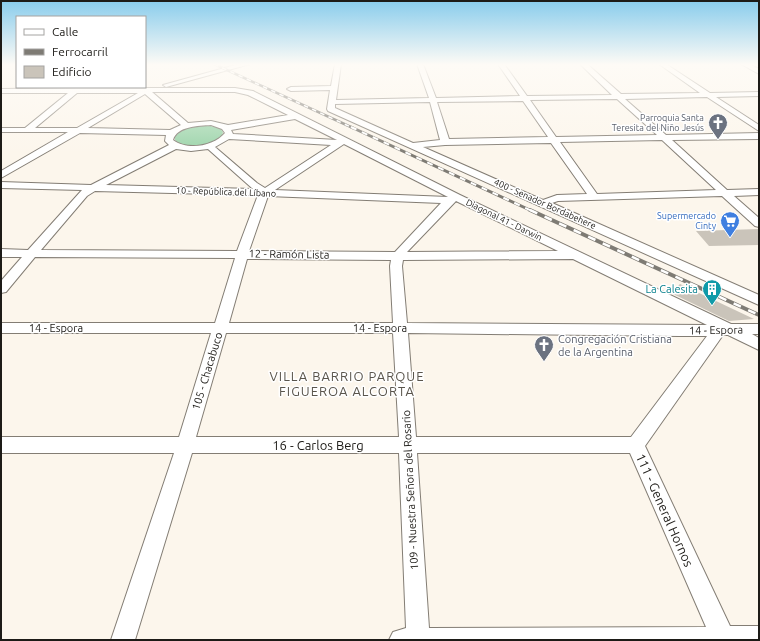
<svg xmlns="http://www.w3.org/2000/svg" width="760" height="641" font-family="Ubuntu,sans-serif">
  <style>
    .green { fill: #9bd4aa }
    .building { fill: #cac4ba }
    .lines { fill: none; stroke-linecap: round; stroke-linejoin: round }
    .minor-casing { stroke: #837d74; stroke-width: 2 }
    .minor { fill: #fff; fill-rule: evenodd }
    .rail-far2-casing { stroke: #7e7b74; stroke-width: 2.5 }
    .rail-far1-casing { stroke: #7e7b74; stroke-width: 3 }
    .rail-casing { stroke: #7e7b74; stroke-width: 4 }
    .rail-far2 { stroke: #fff; stroke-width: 1.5; stroke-dasharray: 4.5; stroke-linecap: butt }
    .rail-far1 { stroke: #fff; stroke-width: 2; stroke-dasharray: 6; stroke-linecap: butt }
    .rail { stroke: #fff; stroke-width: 2.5; stroke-dasharray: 8; stroke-linecap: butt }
    .labels { text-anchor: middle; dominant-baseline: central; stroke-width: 3; stroke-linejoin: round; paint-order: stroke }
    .far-worship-label { font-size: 9px; fill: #5b616d; stroke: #fff; text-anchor: end }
    .far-street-label { font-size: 9px; fill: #1d1b17; stroke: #fff }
    .far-shop-label { font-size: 9px; fill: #366cbe; stroke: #fff; text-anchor: end }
    .street-label { font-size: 11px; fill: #1d1b17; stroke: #fff }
    .culture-label { font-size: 11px; fill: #0d838f; stroke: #fff; text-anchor: end }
    .worship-label { font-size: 11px; fill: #5b616d; stroke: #fff; text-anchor: start }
    .quarter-label { font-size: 13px; letter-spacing: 1px; fill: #5a554c; stroke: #fff }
    .near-street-label { font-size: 13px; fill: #1d1b17; stroke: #fff }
  </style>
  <rect width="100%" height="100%" fill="#fcf6ec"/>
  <path class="green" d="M 206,125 L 220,128 L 223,132 L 222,136 C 212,146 186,151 175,140 L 175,136 L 183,129 Z"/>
  <g class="building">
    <polygon points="759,229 759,245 709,246 696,231"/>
    <polygon points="680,284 754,319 729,321 671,293"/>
  </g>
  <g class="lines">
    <defs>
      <g id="minor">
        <polygon points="239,64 250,64 166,87 163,85"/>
        <path d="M 335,64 L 341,64 L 336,100 L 429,98 L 417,64 L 423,64 L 436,98 L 520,96 L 498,64 L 504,64 L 527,96 L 612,95 L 580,64 L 587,64 L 621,94 L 700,93 L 659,64 L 666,64 L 710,93 L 759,92 L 759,96 L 716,97 L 759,125 L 759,131 L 707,97 L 625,99 L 666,135 L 759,133 L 759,139 L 672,140 L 727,190 L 759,189 L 759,195 L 734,196 L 759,218 L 759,227 L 755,226 L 722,196 L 558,201 L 552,203 L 759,295 L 759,305 L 328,111 L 327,109 L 330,90 L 291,91 L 287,89 L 291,87 L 331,86 ZM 617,99 L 657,135 L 556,137 L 530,100 ZM 523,101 L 548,137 L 449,139 L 437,102 ZM 430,102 L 440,140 L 413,143 L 335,108 L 335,104 ZM 662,140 L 716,190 L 597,194 L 560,142 ZM 551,143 L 587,194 L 557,195 L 543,200 L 423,147 L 445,145 Z"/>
        <polygon points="741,64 749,64 759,69 759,74"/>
        <path d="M 76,88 L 235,88 L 253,91 L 460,195 L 731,324 L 759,324 L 759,334 L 752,334 L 759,338 L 759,350 L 728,335 L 723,335 L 645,446 L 730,626 L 759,626 L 759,640 L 389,640 L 393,632 L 406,628 L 399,453 L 192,453 L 135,640 L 111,640 L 174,453 L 1,453 L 1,437 L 179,437 L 211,333 L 1,333 L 1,323 L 215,323 L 235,258 L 35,257 L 6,292 L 1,293 L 1,281 L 22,257 L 1,257 L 1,249 L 28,250 L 82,190 L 1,188 L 1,182 L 91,185 L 169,145 L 165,141 L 166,135 L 80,133 L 1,178 L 1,171 L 68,132 L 1,132 L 1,128 L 25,128 L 68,93 L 1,93 L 1,89 ZM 152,92 L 235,92 L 248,95 L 288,115 L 228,125 L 211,121 L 188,123 ZM 77,93 L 138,93 L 77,128 L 35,128 ZM 145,94 L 181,125 L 170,130 L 88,128 ZM 295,119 L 337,140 L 233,134 L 231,130 ZM 211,125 L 222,129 L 225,133 C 214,146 188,151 173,140 C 177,126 198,126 211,125 ZM 229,139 L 331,145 L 265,188 L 257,183 L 215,147 ZM 344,144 L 448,197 L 275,190 ZM 176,149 L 191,151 L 208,149 L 253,189 L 106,185 ZM 95,191 L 249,195 L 258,195 L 237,251 L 41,250 L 87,196 ZM 268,196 L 441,203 L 395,252 L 249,251 ZM 456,201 L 558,251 L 407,252 ZM 247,259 L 391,260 L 390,266 L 393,323 L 229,323 ZM 573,259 L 707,325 L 407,323 L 402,266 L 403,260 ZM 226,333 L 393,333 L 399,437 L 196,437 ZM 408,333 L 679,336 L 707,336 L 631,437 L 416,437 ZM 417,453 L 630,453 L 706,627 L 429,628 Z"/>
      </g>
    </defs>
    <use href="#minor" class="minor-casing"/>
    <use href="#minor" class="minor"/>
    <defs>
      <polyline id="rail-far2" points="214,64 353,128"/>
      <polyline id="rail-far1" points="351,127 532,211"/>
      <polyline id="rail" points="530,210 759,315"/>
    </defs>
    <use href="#rail-far2" class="rail-far2-casing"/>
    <use href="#rail-far1" class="rail-far1-casing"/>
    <use href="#rail" class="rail-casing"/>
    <use href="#rail-far2" class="rail-far2"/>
    <use href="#rail-far1" class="rail-far1"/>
    <use href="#rail" class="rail"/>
  </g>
  <linearGradient id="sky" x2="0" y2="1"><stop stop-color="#88ccec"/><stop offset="0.42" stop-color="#fefbf6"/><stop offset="1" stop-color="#fefbf6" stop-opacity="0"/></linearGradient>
  <rect width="760" height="154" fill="url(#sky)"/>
  <defs>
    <symbol id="church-pin" viewBox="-11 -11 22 30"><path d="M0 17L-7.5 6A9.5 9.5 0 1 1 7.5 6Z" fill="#6b7280" stroke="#fff"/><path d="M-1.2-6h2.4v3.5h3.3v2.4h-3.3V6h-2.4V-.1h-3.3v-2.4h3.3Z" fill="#fff"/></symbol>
    <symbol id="supermarket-pin" viewBox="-11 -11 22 30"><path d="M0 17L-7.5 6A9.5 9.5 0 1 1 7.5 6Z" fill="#3f7fe0" stroke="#fff"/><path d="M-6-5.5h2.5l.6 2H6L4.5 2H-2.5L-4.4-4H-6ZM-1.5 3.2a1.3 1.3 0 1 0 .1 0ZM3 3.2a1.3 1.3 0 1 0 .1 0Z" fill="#fff"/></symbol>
    <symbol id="building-pin" viewBox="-11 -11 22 30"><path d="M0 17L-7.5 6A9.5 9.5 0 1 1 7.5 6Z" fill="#0f9aa8" stroke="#fff"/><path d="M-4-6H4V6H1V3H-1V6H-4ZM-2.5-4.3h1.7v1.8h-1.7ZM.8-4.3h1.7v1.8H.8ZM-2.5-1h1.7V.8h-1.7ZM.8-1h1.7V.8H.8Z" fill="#fff"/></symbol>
  </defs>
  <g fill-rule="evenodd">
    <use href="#church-pin" x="707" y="112" width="22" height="30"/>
    <use href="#supermarket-pin" x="719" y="210" width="22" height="30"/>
    <use href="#building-pin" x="701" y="278" width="22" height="30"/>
    <use href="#church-pin" x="533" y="334" width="22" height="30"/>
  </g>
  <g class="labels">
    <g class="far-worship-label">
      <text x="704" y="118">Parroquia Santa<tspan x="704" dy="10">Teresita del Niño Jesús</tspan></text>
    </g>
    <g class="far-street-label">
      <text transform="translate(226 192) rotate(2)">10 - República del Líbano</text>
      <text transform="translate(545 204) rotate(24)">400 - Senador Bordabehere</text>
      <text transform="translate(504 220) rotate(26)">Diagonal 41 - Darwin</text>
    </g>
    <g class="far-shop-label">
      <text x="716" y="216">Supermercado<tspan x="716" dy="10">Cinty</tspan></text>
    </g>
    <g class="street-label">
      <text transform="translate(289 254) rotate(1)">12 - Ramón Lista</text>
      <text x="56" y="328">14 - Espora</text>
      <text x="380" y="328">14 - Espora</text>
      <text transform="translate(716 330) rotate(-1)">14 - Espora</text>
      <text transform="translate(207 371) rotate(-73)">105 - Chacabuco</text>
      <text transform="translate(410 490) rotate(-93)">109 - Nuestra Señora del Rosario</text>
    </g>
    <g class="culture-label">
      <text x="698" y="289">La Calesita</text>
    </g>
    <g class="worship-label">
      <text x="558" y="339">Congregación Cristiana<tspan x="558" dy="13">de la Argentina</tspan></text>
    </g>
    <g class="quarter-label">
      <text x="347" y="376">VILLA BARRIO PARQUE<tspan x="347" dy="15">FIGUEROA ALCORTA</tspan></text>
    </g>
    <g class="near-street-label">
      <text x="318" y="445">16 - Carlos Berg</text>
      <text transform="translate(665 510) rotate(66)">111 - General Hornos</text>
    </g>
  </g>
  <rect width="760" height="641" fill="none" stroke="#1d1b17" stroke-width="4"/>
  <rect x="16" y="16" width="130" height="72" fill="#ffffff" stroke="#a5a4a2"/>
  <rect x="24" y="29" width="20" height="6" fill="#ffffff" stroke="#a5a4a2"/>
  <text x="52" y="36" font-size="12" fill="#1d1b17">Calle</text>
  <rect x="24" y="49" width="20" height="6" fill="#7e7b74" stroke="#a5a4a2"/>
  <text x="52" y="56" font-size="12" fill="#1d1b17">Ferrocarril</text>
  <rect x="24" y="66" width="20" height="12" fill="#cac4ba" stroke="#a5a4a2"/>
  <text x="52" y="76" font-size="12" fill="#1d1b17">Edificio</text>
</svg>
